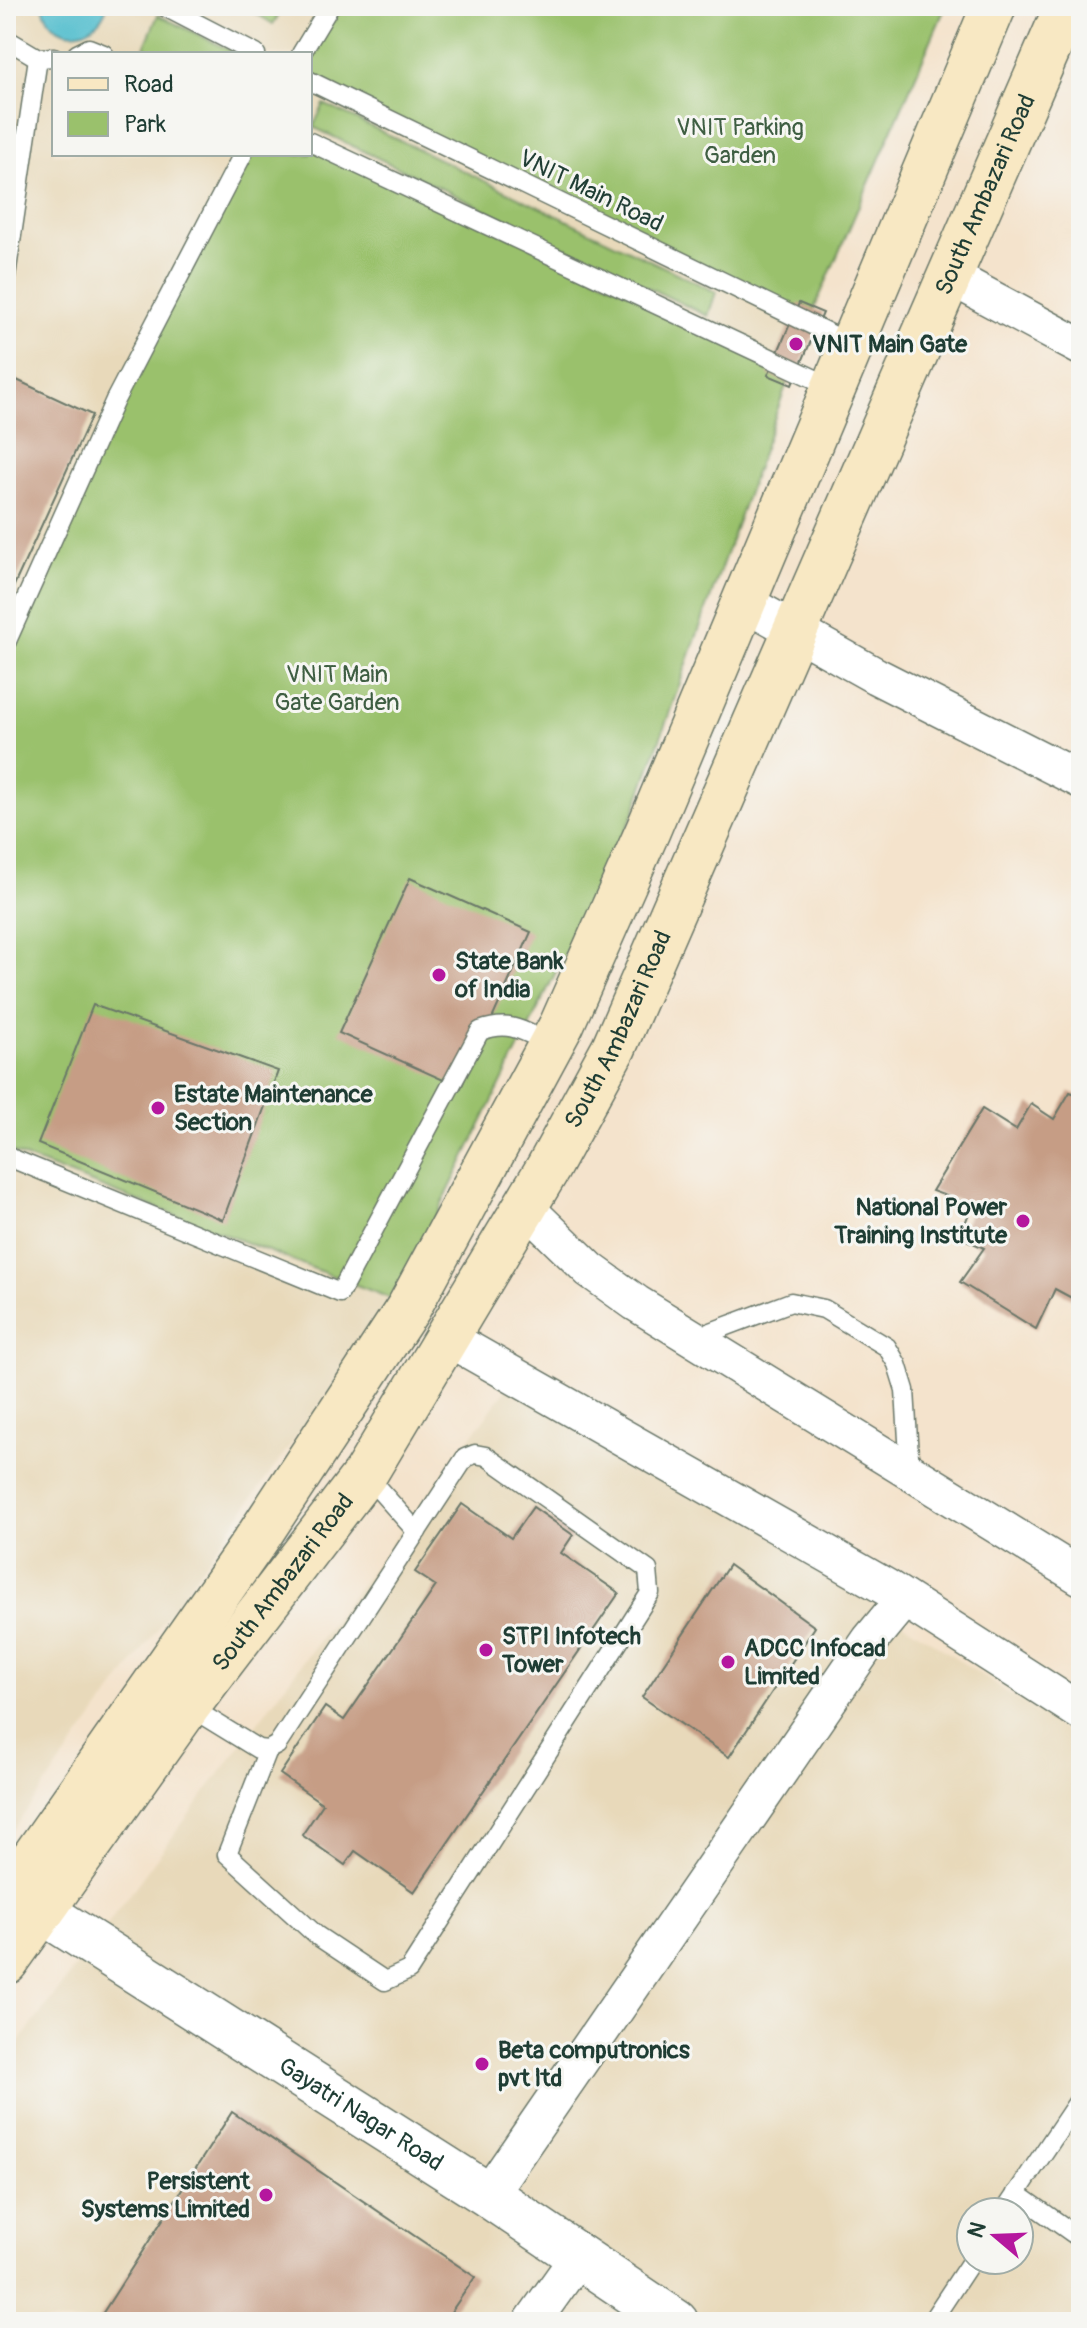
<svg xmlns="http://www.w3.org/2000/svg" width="1087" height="2328" font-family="Pangolin,sans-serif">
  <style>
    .built { fill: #e8d9ba; fill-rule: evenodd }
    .green { fill: #9ac16c; stroke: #5c7f50; stroke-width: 2 }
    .water { fill: #53bece; stroke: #397e81; stroke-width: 2 }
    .building { fill: #c69d85 }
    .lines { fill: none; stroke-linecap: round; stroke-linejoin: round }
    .service-casing { stroke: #6a7769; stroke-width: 21 }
    .minor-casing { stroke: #6a7769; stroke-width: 39 }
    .tertiary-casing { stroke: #6a7769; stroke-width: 47 }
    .secondary-casing { stroke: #6a7769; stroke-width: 47 }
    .service { stroke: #fff; stroke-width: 18 }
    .minor { stroke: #fff; stroke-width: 36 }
    .tertiary { stroke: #fff; stroke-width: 44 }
    .secondary { stroke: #f8e8c3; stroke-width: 44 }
    .poi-dot { fill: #b5179e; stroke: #f6f6f2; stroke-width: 3 }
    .labels { text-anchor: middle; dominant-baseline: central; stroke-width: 6; stroke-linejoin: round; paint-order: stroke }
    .park-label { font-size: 24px; fill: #3e5e42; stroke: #f6f6f2 }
    .street-label { font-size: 24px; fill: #1f3d34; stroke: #f6f6f2 }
    .poi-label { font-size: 24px; font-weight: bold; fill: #1f3d34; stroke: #f6f6f2; text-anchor: start }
  </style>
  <rect width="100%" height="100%" fill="#f6f6f2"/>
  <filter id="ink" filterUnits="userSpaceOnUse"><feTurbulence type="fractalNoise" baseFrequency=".0125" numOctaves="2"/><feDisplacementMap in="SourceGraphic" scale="16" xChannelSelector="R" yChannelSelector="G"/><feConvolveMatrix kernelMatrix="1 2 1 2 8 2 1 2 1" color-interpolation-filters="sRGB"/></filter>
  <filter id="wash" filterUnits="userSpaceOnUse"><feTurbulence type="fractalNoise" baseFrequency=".006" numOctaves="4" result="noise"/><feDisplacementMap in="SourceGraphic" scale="32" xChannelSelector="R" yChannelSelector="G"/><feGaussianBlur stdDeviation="1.8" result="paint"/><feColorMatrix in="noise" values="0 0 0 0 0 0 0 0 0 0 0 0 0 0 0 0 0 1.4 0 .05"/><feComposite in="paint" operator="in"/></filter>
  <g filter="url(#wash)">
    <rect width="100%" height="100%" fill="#f4e3cc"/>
    <g class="built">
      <path d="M 6,6 L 944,6 L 431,1223 L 395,1300 L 6,1839 ZM 54,54 L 310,54 L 310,154 L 54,154 Z"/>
      <path d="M 523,1367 L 1081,1742 L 1081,2322 L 6,2322 L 6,2060 ZM 971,2212 L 1019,2212 L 1019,2260 L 971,2260 Z"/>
    </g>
    <g class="green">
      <polygon points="244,6 285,6 273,24"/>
      <polygon points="330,6 946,6 808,323 310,81 310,54"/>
      <polygon points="158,15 238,54 156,54 144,48"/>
      <polygon points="324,104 716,292 708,316 313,127"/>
      <polygon points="310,142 792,369 633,815 395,1300 6,1150 6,643 243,154 310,154"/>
    </g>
    <path class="water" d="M 43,6 L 107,6 C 97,40 51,43 43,6 Z"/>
    <g id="blocks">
      <g class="building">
        <polygon points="799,303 823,313 792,385 768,375"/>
        <polygon points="6,375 92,415 6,603"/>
        <polygon points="410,878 531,932 461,1088 339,1033"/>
        <polygon points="93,1005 278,1071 223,1220 38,1144"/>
        <polygon points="1070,1092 1081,1096 1081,1303 1055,1289 1036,1329 960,1282 984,1248 960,1237 972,1205 932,1191 982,1109 1016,1130 1031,1104 1054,1119"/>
        <polygon points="462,1504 511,1538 533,1507 573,1535 561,1553 619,1593 414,1892 355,1851 345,1865 302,1835 323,1804 280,1774 325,1707 344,1720 436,1586 415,1572"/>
        <polygon points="729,1565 815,1627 729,1757 642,1697"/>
        <polygon points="232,2112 475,2277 444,2322 97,2322"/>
      </g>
    </g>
  </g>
  <g filter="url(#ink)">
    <use href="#blocks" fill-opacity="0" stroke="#6a7769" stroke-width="2"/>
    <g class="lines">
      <defs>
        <g id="service">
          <polyline points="163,6 256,54"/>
          <polyline points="6,39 38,58 54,57"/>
          <polyline points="77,54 89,48 104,54"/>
          <polyline points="301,54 330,6"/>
          <polyline points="310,81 851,344"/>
          <polyline points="310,142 834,388"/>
          <polyline points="6,276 38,58"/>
          <polyline points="6,643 115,400 243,154"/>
          <path d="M 6,1156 L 340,1293 L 480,1031 C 511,1020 523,1031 551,1044"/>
          <polyline points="695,1338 791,1302 824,1309 887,1347 897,1364 905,1390 910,1473"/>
          <polyline points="365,1474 417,1532"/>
          <polyline points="188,1706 258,1749 268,1750 277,1745 465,1458 475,1454 486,1456 648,1570 650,1593 409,1970 385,1981 316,1935 227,1854 268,1750"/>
          <polyline points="1016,2193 1081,2239"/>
          <polyline points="1004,2212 1081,2097"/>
          <polyline points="931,2322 972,2260"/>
        </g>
        <g id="minor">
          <polyline points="949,276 1081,347"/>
          <polyline points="744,602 876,676 1081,780"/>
          <polyline points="525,1207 590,1270 636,1303 1081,1577"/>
          <polyline points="446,1337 886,1587 1081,1712"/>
          <polyline points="488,2195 870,1640 904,1599"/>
          <polyline points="532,2322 579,2256"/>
        </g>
        <g id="tertiary">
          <path id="s1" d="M 10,1891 L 488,2195 L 676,2322"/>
        </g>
        <g id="secondary">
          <polyline points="6,1897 260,1534 409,1307 562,1024 648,830 994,6"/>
          <path id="s2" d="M 6,1962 L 188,1706 L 365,1474 L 548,1168 L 614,1047 L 1067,6"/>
        </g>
      </defs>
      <use href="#service" class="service-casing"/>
      <use href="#minor" class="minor-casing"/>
      <use href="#tertiary" class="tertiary-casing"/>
      <use href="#secondary" class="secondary-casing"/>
      <use href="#service" class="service"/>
      <use href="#minor" class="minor"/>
      <use href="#tertiary" class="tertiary"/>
      <use href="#secondary" class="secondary"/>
    </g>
  </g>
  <g class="poi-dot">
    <circle cx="796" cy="344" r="8"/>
    <circle cx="439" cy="975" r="8"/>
    <circle cx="158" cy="1108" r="8"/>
    <circle cx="1023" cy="1221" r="8"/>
    <circle cx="486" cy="1650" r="8"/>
    <circle cx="728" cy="1662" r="8"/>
    <circle cx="482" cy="2064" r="8"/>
    <circle cx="266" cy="2195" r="8"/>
  </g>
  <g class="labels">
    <g class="park-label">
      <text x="740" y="127">VNIT Parking<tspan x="740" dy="28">Garden</tspan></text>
      <text x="337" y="674">VNIT Main<tspan x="337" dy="28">Gate Garden</tspan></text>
    </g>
    <g class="street-label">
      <text transform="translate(591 191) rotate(26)">VNIT Main Road</text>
      <text stroke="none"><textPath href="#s2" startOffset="2030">South Ambazari Road</textPath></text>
      <text stroke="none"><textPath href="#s2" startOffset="1118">South Ambazari Road</textPath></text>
      <text stroke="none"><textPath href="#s2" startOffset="470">South Ambazari Road</textPath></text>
      <text stroke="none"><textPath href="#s1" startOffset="416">Gayatri Nagar Road</textPath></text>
    </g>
    <g class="poi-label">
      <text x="812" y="344">VNIT Main Gate</text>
      <text x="455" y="961">State Bank<tspan x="455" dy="28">of India</tspan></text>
      <text x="174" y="1094">Estate Maintenance<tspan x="174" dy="28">Section</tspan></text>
      <text x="1007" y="1207" text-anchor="end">National Power<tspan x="1007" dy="28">Training Institute</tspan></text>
      <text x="502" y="1636">STPI Infotech<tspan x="502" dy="28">Tower</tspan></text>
      <text x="744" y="1648">ADCC Infocad<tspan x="744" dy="28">Limited</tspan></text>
      <text x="498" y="2050">Beta computronics<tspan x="498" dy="28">pvt ltd</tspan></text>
      <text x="250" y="2181" text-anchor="end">Persistent<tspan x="250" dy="28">Systems Limited</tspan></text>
    </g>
  </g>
  <rect width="1087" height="2328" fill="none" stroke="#f6f6f2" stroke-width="32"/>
  <rect x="52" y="52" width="260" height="104" fill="#f6f6f2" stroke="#a0aca6" stroke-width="2"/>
  <rect x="68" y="78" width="40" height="12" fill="#f8e8c3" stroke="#a0aca6" stroke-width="2"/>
  <text x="124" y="92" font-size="24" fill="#1f3d34">Road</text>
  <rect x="68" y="112" width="40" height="24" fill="#9ac16c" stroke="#a0aca6" stroke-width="2"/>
  <text x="124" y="132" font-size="24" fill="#1f3d34">Park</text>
  <g transform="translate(995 2236) rotate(289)"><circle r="38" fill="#f6f6f2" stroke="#a0aca6" stroke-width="2"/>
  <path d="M0-6L14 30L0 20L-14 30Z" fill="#b5179e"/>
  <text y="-12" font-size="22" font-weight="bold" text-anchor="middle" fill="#1f3d34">N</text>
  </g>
</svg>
